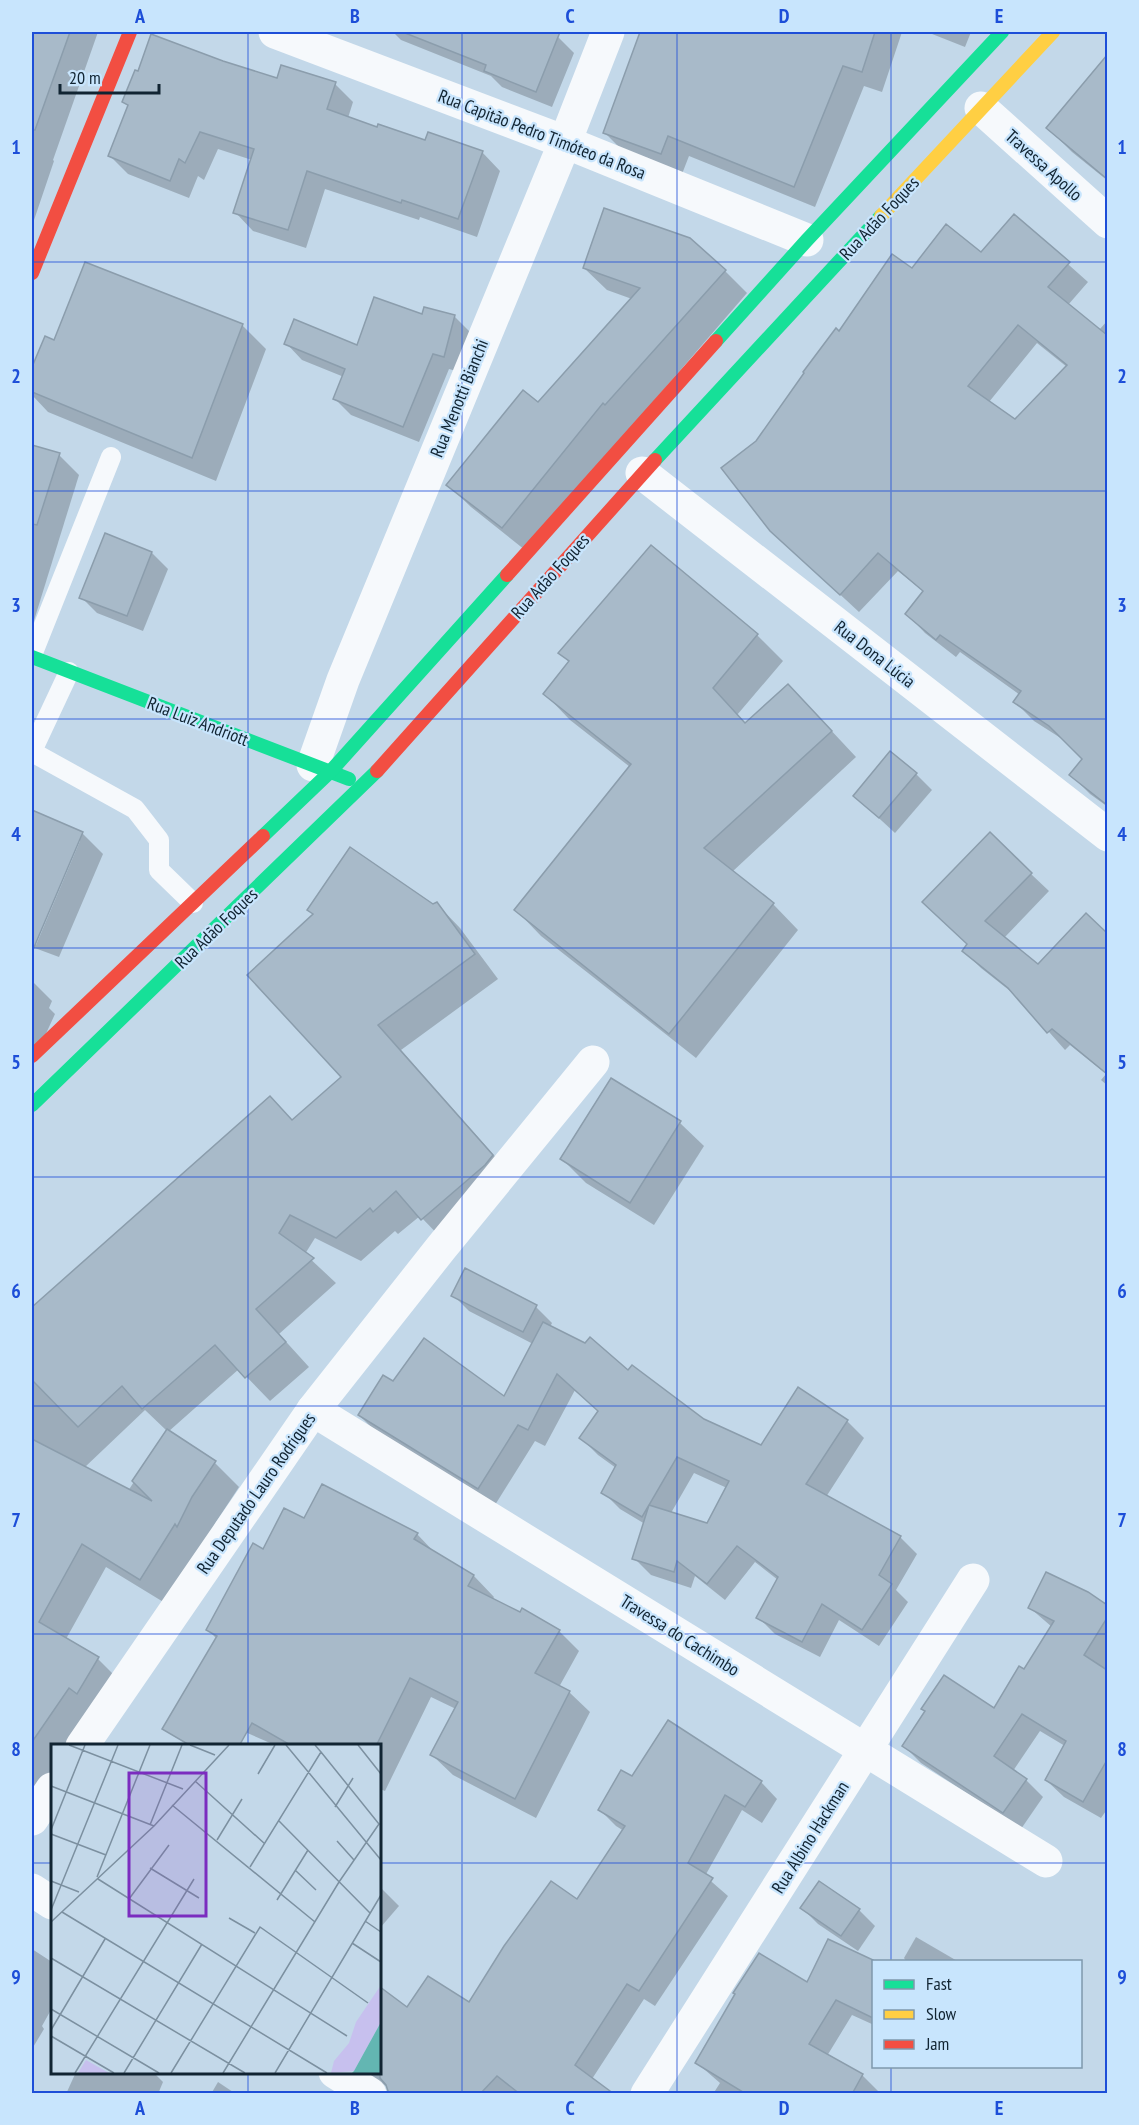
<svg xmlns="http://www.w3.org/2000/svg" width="1139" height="2125" font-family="'PT Sans Narrow',sans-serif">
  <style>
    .shadow { fill: #0003; fill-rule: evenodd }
    .building { fill: #a8bac9; stroke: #8b9dac; stroke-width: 1.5; fill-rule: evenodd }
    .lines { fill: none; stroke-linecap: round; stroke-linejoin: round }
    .lane { stroke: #f6f9fc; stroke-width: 20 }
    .street { stroke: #f6f9fc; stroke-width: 33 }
    .fast { stroke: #16e098; stroke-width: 14 }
    .slow { stroke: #ffcf43; stroke-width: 14 }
    .jam { stroke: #f24e42; stroke-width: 14 }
    .grid { fill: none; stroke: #1d4ed8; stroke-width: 1.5; stroke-opacity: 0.55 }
    .labels { text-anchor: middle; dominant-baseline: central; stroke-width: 4.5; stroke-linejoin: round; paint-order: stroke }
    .street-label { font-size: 18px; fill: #112432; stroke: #c8e5fd }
    .inset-road { fill: none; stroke: #7c90a0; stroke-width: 1.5 }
    .view { fill: #7b2cbf; fill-opacity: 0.15; stroke: #7b2cbf; stroke-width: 3 }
    .inset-edge { fill: none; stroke: #112432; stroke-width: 3 }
    .neatline { fill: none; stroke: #1d4ed8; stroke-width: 2 }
    .grid-label { font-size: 20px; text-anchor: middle; font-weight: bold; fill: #1d4ed8 }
  </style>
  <rect width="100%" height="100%" fill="#c3d8e9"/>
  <g class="shadow">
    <polygon points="32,32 98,32 53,160 54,161 32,226"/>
    <polygon points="393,32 546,32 558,37 574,53 552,107 502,87 491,76 401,40"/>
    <polygon points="642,32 649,33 650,32 902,32 882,92 864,86 815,207 689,156 682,174 626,154 605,133"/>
    <polygon points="927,32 971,32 965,47"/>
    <polygon points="1108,58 1108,181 1072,152 1048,128"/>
    <polygon points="222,63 278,80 335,84 353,102 348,118 378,129 426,141 482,152 500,171 477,237 420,217 419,220 325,189 306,248 253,231 235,212 252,160 218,149 204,180 198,176 189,198 128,174 110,156 129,107 124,102"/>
    <path d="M 1014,216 L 1088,282 L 1068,305 L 1099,330 L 1108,320 L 1108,807 L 1090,794 L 1071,775 L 1084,759 L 1070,744 L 1034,721 L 1015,702 L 1020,695 L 960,652 L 956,657 L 925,633 L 907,614 L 924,592 L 898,571 L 859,612 L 791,549 L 757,443 L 840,333 L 912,270 L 982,254 ZM 1037,343 L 1067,367 L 1015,421 L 989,402 Z"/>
    <polygon points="584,268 725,271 747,293 525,550 471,507 448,485 538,404 632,299 607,290"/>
    <polygon points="423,316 454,316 470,332 460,372 449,369 419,442 351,415 335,399 344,377 302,360 286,343 358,347"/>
    <polygon points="242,325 266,349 216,481 48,412 32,395 32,371 46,338 55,342"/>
    <polygon points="32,446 59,455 79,475 32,627"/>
    <polygon points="652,547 757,635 783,661 737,715 746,724 813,711 856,757 732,872 773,904 798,930 696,1058 541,936 516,910 630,767 570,720 545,694 570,663 560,653"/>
    <polygon points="152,553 168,569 143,631 97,613 81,597"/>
    <polygon points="916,774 932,790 895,833 855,796"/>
    <path d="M 32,812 L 82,833 L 103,854 L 59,957 L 32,947 ZM 77,841 L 80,841 L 36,945 L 33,944 Z"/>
    <polygon points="1031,874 1049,891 1004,938 1039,966 1086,915 1108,935 1108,1086 1101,1080 1106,1074 1070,1045 1065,1050 1019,998 981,968 964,951 969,944 942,919"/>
    <path d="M 436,903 L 460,928 L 498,979 L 401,1050 L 516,1180 L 446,1243 L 420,1216 L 398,1234 L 395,1231 L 361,1261 L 315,1238 L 305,1254 L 336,1283 L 279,1334 L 309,1367 L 270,1401 L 239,1369 L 168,1432 L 215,1463 L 239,1487 L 216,1522 L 197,1559 L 165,1603 L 106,1567 L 66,1639 L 98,1659 L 122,1683 L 70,1746 L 52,1746 L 52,1777 L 32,1804 L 32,1309 L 270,1098 L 293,1121 L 343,1077 L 314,915 L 309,910 L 433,906 ZM 145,1410 L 167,1431 L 128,1491 L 84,1468 Z"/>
    <polygon points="32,981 52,1001 49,1008 55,1014 32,1064"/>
    <polygon points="680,1123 704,1146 654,1225 586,1183 562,1159"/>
    <path d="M 453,1295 L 536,1307 L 552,1323 L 550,1327 L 629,1373 L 703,1420 L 762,1446 L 798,1389 L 847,1421 L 864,1438 L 826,1497 L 900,1537 L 917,1554 L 896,1590 L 908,1602 L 879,1646 L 839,1620 L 820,1657 L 775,1634 L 758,1617 L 778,1580 L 755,1562 L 725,1600 L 695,1576 L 691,1588 L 651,1575 L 634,1558 L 645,1524 L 620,1509 L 603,1492 L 616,1468 L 598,1455 L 581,1438 L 600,1412 L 575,1390 L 545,1446 L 535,1441 L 495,1505 L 376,1432 L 359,1415 L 393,1383 L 504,1399 L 533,1344 L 469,1311 ZM 694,1473 L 727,1488 L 708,1525 L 671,1513 Z"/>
    <polygon points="305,1520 417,1534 436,1554 474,1576 494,1597 492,1600 559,1631 579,1651 559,1687 569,1692 590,1712 536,1818 453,1775 432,1755 456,1709 431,1697 385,1791 380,1789 380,1746 277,1746 206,1715 217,1639 207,1629 264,1551"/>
    <polygon points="1087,1594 1108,1607 1108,1663 1104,1669 1108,1671 1108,1808 1101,1818 1064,1797 1046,1780 1065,1746 1040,1731 1013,1771 1026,1780 1043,1797 1021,1829 921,1763 904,1746 994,1710 1024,1671 1052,1627 1030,1608"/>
    <polygon points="633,1778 761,1782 777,1799 762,1823 742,1810 705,1876 728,1896 655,2006 644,1999 592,2079 608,2094 517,2094 514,2091 512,2094 393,2094 389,2088 364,2072 380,2072 380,1989 408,2009 469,2005 578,1902 624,1831 616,1826 600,1810"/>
    <polygon points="380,1887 399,1906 380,1928"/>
    <polygon points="802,1908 859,1910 875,1926 858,1951 818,1924"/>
    <polygon points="916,1937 959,1962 907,1962 904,1958"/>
    <polygon points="829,1941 874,1962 874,2025 852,2015 827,2056 862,2075 878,2091 877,2094 713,2094 720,2083 697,2063 807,1984"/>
    <polygon points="32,1949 52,1962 52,2008 42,2026 44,2029 32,2049"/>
    <polygon points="76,2072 153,2072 163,2082 158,2094 66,2094"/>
    <polygon points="218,2082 236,2094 211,2094"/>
  </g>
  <g class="building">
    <polygon points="32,32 70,32 35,130 32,130"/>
    <polygon points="405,32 560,32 536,92 484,71 486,65 405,33"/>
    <polygon points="640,32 875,32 862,72 843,66 794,187 668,136 661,154 603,133"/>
    <polygon points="151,34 223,61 277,78 281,65 336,82 327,109 377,127 378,124 425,140 428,132 483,151 458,219 402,200 401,203 307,171 288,230 233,213 254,149 200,132 185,163 179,159 170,181 108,156 128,105 122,102 135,70 138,71"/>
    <polygon points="1107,55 1107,179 1046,128"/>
    <polygon points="604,208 690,238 726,270 605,405 603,403 502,528 446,485 523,390 538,402 640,288 583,268"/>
    <path d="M 1014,214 L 1070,262 L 1048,287 L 1107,335 L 1107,805 L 1069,775 L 1082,759 L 1049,726 L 1013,702 L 1021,691 L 940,635 L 936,640 L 905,614 L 923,591 L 878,553 L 840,595 L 770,531 L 721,468 L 756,441 L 804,373 L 803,372 L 836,328 L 839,331 L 892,254 L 912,268 L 946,224 L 981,252 ZM 1018,325 L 1067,365 L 1015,419 L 968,386 Z"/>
    <polygon points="85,262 243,324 192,458 32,392 32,367 45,336 54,340"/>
    <polygon points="374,297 422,314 424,307 455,315 444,357 433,354 403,427 333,399 345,369 284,344 294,319 357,345"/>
    <polygon points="32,445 60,453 37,525 32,524"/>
    <polygon points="105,533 152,552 127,616 79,598"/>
    <polygon points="651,545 758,634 713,688 745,723 788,684 832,731 704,848 774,903 669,1034 514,910 631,764 543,694 569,661 558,653"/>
    <polygon points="890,751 917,773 879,818 853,796"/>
    <polygon points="32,810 83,832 32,952"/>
    <polygon points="990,832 1032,873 985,921 1038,964 1086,913 1107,933 1107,1074 1052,1029 1047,1033 1008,988 962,951 967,944 922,902"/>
    <polygon points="350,847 433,904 437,902 475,954 378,1025 493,1155 485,1165 421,1220 396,1191 373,1212 370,1208 336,1238 290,1215 279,1233 314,1258 256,1309 286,1342 245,1378 215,1345 142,1409 122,1386 78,1427 32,1380 32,1307 270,1096 292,1120 341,1077 247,975 313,914 307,910"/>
    <polygon points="611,1078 681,1121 630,1203 560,1159"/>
    <polygon points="465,1268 537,1305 523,1332 451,1296"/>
    <path d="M 543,1322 L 585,1343 L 590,1337 L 628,1370 L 632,1365 L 704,1419 L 761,1445 L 798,1387 L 848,1420 L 806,1484 L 901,1536 L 879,1575 L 892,1584 L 862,1630 L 822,1604 L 802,1642 L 756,1618 L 778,1577 L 737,1546 L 707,1584 L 677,1561 L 674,1572 L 632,1559 L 649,1505 L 642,1517 L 601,1493 L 616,1465 L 579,1438 L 598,1411 L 557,1374 L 528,1430 L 518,1425 L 478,1489 L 358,1415 L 383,1375 L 393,1381 L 424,1338 L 504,1396 ZM 677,1457 L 729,1481 L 707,1523 L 649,1505 Z"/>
    <polygon points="167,1429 216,1461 192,1497 177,1527 175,1524 140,1580 82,1544 39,1622 99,1657 77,1694 69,1688 32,1742 32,1439 152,1501 132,1481"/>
    <polygon points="322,1484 418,1533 414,1539 474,1575 468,1586 520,1612 522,1608 560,1630 535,1673 570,1691 515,1799 430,1755 458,1702 410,1678 376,1746 292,1746 252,1723 239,1746 191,1746 162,1729 217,1636 206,1630 253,1543 263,1549 284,1508 304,1518"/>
    <polygon points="1046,1572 1088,1592 1107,1605 1107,1618 1084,1655 1107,1670 1107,1760 1083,1802 1045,1780 1066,1741 1022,1714 994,1756 1027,1779 1003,1813 902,1746 925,1711 921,1709 944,1675 994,1708 1019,1666 1024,1669 1054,1621 1028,1608"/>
    <polygon points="668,1720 762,1781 745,1807 725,1795 688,1863 713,1878 639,1991 627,1984 575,2065 614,2094 520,2094 497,2076 480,2094 392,2094 388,2091 386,2085 380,2078 380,1987 407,2007 428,1976 469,2002 504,1946 551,1881 577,1899 625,1826 598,1810 621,1770 632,1776"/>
    <polygon points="819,1881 860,1909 841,1936 800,1908"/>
    <polygon points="828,1939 873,1960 873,2018 836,2000 809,2044 863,2074 852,2094 746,2094 695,2063 735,1994 733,1993 759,1953 807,1982"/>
  </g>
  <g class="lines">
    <g class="lane">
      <polyline points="32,655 111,457"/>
      <polyline points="32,751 69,672"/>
      <polyline points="32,752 135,809 159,840 159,870 193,903"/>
    </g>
    <g class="street">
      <polyline points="275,32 565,142 807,240"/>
      <polyline points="981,108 1108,222"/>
      <polyline points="642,473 1108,835"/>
      <polyline points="313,765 343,680 565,142 608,32"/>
      <polyline points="313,1410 1046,1861"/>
      <polyline points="82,1746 313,1410 441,1248 593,1062"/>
      <polyline points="32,1819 52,1789"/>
      <polyline points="32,1890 52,1903"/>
      <polyline points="335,2072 370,2094"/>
      <polyline points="647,2094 973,1580"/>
    </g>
    <g class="fast">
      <polyline points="716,341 807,240 1002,32"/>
      <polyline points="655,460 881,216"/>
      <polyline points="32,657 349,779"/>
      <polyline points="263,836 330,772 507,575"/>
      <polyline points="32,1105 377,771"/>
    </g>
    <polyline class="slow" points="881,216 1053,32"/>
    <g class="jam">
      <polyline points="32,273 130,32"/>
      <polyline points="507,575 716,341"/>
      <polyline points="377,771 655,460"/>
      <polyline points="32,1056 263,836"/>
    </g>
  </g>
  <path class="grid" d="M 248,32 L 248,1746M 462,32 L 462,2094M 677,32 L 677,2094M 891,32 L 891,1962M 32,262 L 1108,262M 32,491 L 1108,491M 32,719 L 1108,719M 32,948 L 1108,948M 32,1177 L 1108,1177M 32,1406 L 1108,1406M 32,1634 L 1108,1634M 32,1863 L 52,1863M 380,1863 L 1108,1863M 891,2066 L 891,2094M 248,2072 L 248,2094"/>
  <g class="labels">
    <g class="street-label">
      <text transform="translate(542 134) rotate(21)">Rua Capitão Pedro Timóteo da Rosa</text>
      <text transform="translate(1044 165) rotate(42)">Travessa Apollo</text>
      <text transform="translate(879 218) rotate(-47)">Rua Adão Foques</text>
      <text transform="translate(459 398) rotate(-68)">Rua Menotti Bianchi</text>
      <text transform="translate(550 576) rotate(-48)">Rua Adão Foques</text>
      <text transform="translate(875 654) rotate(38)">Rua Dona Lúcia</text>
      <text transform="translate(198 721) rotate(21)">Rua Luiz Andriott</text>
      <text transform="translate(216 928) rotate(-44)">Rua Adão Foques</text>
      <text transform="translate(256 1493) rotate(-55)">Rua Deputado Lauro Rodrigues</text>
      <text transform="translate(680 1635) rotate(32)">Travessa do Cachimbo</text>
      <text transform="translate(810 1837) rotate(-58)">Rua Albino Hackman</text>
    </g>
  </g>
  <g transform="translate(51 1744)">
    <rect width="330" height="330" fill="#c3d8e9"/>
    <path d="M 330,241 L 330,278 L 303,327 L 280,329 L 283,317 L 298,299 L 305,278 ZM 35,316 L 58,329 L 27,329 Z" fill="#c7c0ee"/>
    <path d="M 330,278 L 330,329 L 301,329 L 303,327 Z" fill="#63b6b2"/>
    <path class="inset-road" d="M 18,1 L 132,45M 139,1 L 164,11M 235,1 L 330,116M 307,1 L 330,30M 207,30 L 224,1M 144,37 L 214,100M 0,42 L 103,82M 121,61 L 264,178M 284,63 L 302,34M 228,77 L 319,169M 99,81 L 131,1M 0,86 L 34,1M 0,90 L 55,111M 166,96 L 191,55M 286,97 L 303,116M 199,123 L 270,8 L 264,1M 99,124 L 148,154M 244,126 L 265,146M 46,133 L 99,1M 47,135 L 296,292M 0,137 L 28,148M 78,155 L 118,101M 226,156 L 257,106M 0,166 L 67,1M 11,168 L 276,329M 178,174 L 204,189M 314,177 L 330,188M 0,178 L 103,82 L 178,1M 301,199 L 330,218M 0,214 L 194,329M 0,265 L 108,329M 0,286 L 54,195M 0,292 L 63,329M 24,329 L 143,135M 73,329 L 151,200M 120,329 L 209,183 L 317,259M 172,329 L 288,138 L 328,80 L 270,8M 224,329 L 330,151"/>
    <path class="view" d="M 78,29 L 155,29 L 155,172 L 78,172 Z"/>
    <rect width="330" height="330" class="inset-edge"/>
  </g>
  <rect width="1139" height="2125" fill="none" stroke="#c8e5fd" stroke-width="66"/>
  <rect x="872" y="1960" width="210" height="108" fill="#c8e5fd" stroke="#7f98ac" stroke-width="1.5"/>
  <rect x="884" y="1980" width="30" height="9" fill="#16e098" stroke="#7f98ac" stroke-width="1.5"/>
  <text x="926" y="1990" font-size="18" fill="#112432">Fast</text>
  <rect x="884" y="2010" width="30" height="9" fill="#ffcf43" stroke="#7f98ac" stroke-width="1.5"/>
  <text x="926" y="2020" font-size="18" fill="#112432">Slow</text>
  <rect x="884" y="2040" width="30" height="9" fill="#f24e42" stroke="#7f98ac" stroke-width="1.5"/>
  <text x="926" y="2050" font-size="18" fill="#112432">Jam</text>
  <path d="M60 84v9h99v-9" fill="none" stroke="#112432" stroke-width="3"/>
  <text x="69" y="84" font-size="18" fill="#112432" stroke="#c8e5fd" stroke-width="4.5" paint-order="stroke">20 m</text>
  <rect x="33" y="33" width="1073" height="2059" class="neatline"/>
  <g class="grid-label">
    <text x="140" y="23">A</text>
    <text x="355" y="23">B</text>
    <text x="570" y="23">C</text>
    <text x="784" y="23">D</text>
    <text x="999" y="23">E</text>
    <text x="16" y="154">1</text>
    <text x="1122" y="154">1</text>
    <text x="16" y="383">2</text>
    <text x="1122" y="383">2</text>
    <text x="16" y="612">3</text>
    <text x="1122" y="612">3</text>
    <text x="16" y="841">4</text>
    <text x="1122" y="841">4</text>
    <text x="16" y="1069">5</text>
    <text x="1122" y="1069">5</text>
    <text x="16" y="1298">6</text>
    <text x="1122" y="1298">6</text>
    <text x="16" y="1527">7</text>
    <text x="1122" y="1527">7</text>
    <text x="16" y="1756">8</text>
    <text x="1122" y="1756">8</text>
    <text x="16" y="1984">9</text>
    <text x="1122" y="1984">9</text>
    <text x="140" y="2115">A</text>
    <text x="355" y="2115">B</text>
    <text x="570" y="2115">C</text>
    <text x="784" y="2115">D</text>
    <text x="999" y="2115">E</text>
  </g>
</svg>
